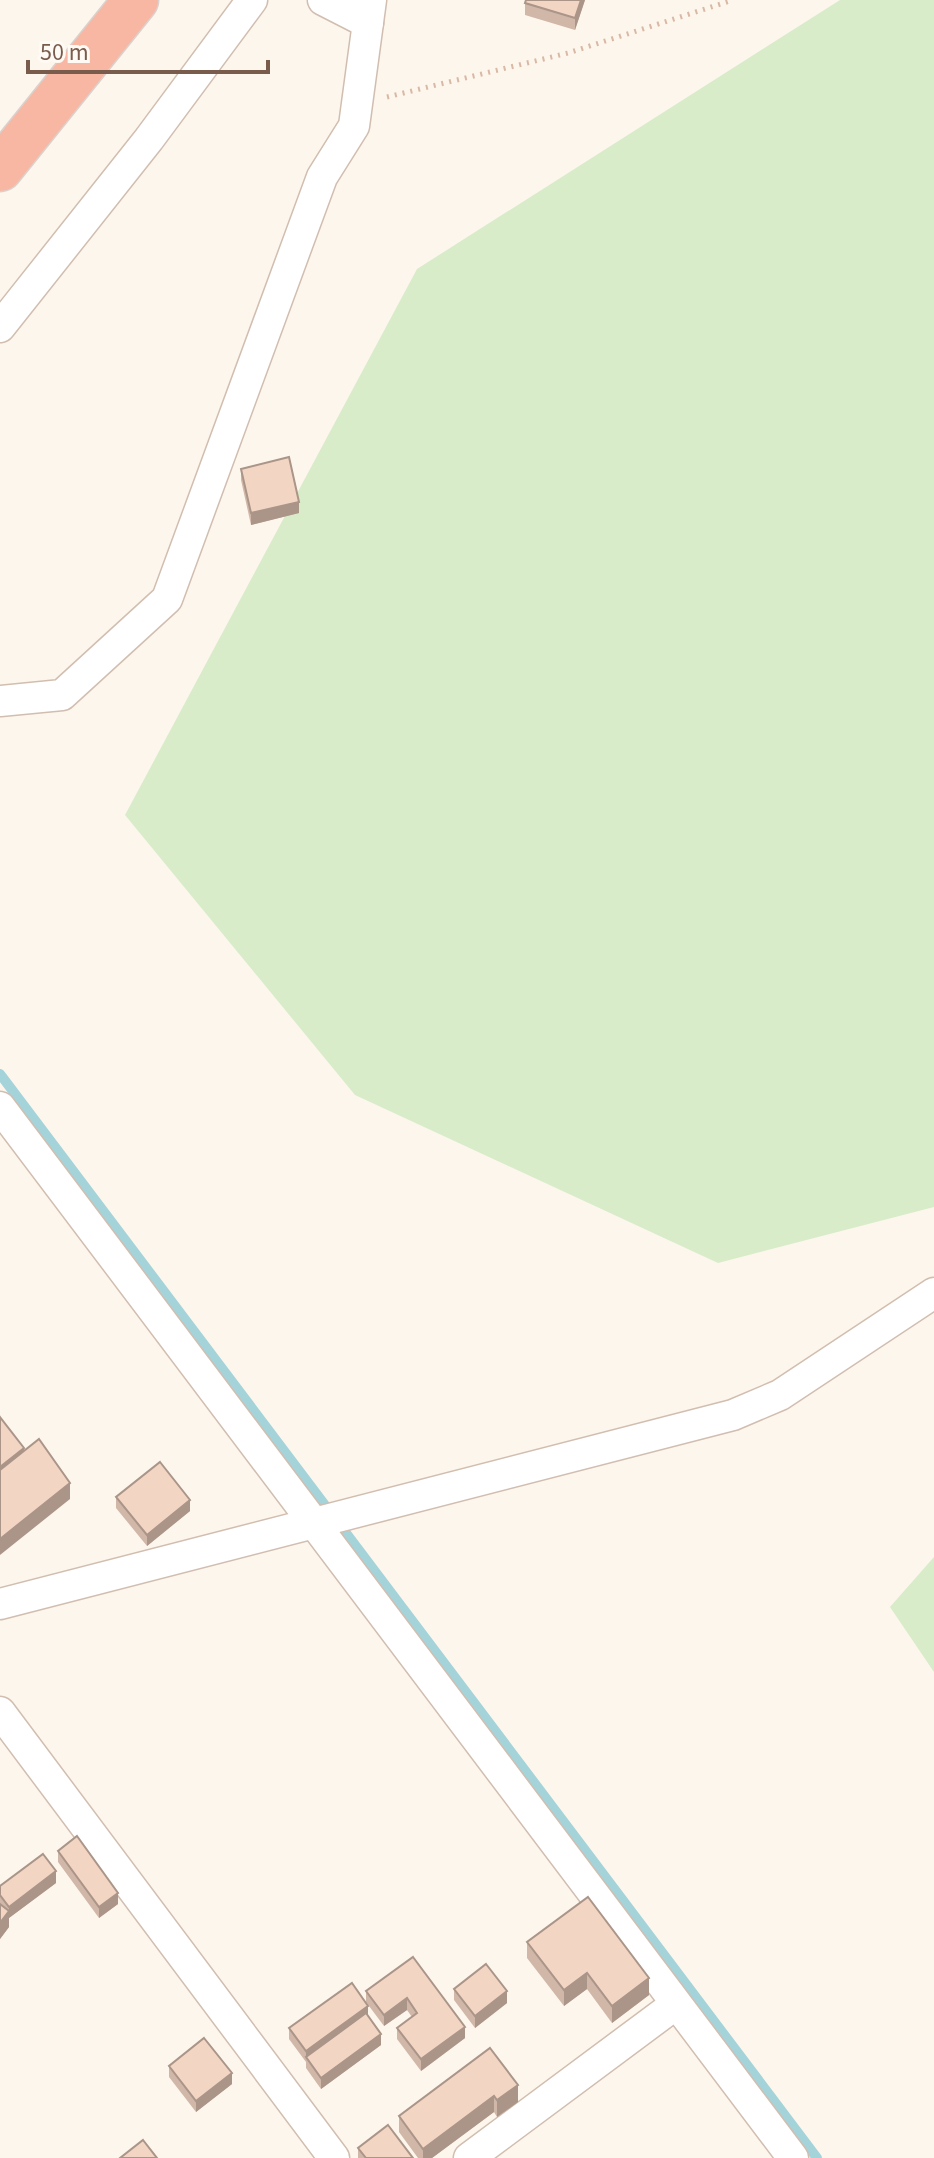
<svg xmlns="http://www.w3.org/2000/svg" width="934" height="2158" font-family="'Source Sans 3',sans-serif">
  <style>
    .green { fill: #d8ecc9 }
    .lines { fill: none; stroke-linecap: round; stroke-linejoin: round }
    .stream { stroke: #a5d3da; stroke-width: 10 }
    .minor-casing { stroke: #d1beb0; stroke-width: 33 }
    .motorway-casing { stroke: #dad1cd; stroke-width: 47 }
    .path { stroke: #d9b8a5; stroke-width: 5; stroke-dasharray: 2 6; stroke-linecap: butt }
    .minor { stroke: #fff; stroke-width: 30 }
    .motorway { stroke: #f7b7a3; stroke-width: 44 }
    .wall { fill: #d1b7a8 }
    .shaded-wall { fill: #aa9588 }
    .building { fill: #f3d5c3; stroke: #aa9588; stroke-width: 2 }
  </style>
  <rect width="100%" height="100%" fill="#fdf6ec"/>
  <g class="green">
    <polygon points="840,0 934,0 934,1207 718,1263 355,1095 125,815 417,269"/>
    <polygon points="934,1557 934,1672 890,1607"/>
  </g>
  <g class="lines">
    <polyline class="stream" points="0,1074 817,2158"/>
    <defs>
      <g id="minor">
        <polyline points="323,0 368,23"/>
        <polyline points="0,327 149,139 252,0"/>
        <polyline points="0,701 62,695 167,599 322,177 354,126 371,0"/>
        <polyline points="0,1107 793,2158"/>
        <polyline points="0,1604 733,1415 780,1395 934,1293"/>
        <polyline points="0,1712 334,2158"/>
        <polyline points="469,2158 676,2004"/>
      </g>
      <polyline id="motorway" points="0,169 136,0"/>
    </defs>
    <use href="#minor" class="minor-casing"/>
    <use href="#motorway" class="motorway-casing"/>
    <polyline class="path" points="387,97 568,53 733,0"/>
    <use href="#minor" class="minor"/>
    <use href="#motorway" class="motorway"/>
  </g>
  <g class="wall">
    <polygon points="585,0 575,30 525,15 525,3"/>
    <polygon points="241,469 299,513 251,525 241,480"/>
    <polygon points="116,1497 190,1511 147,1546 116,1508"/>
    <polygon points="58,1851 118,1904 99,1918 58,1862"/>
    <polygon points="56,1883 9,1918 9,1927 0,1939 0,1886"/>
    <polygon points="527,1942 649,1995 612,2023 587,1989 564,2006 527,1958"/>
    <polygon points="413,1957 465,2038 421,2071 397,2039 397,2028 412,2017 407,2010 384,2026 366,2002 366,1991"/>
    <polygon points="454,1989 507,2003 475,2028 454,2000"/>
    <polygon points="368,2016 381,2045 321,2089 306,2068 306,2062 289,2039 289,2028"/>
    <polygon points="169,2066 232,2084 196,2112 169,2077"/>
    <polygon points="518,2085 518,2102 497,2117 494,2112 432,2158 418,2158 399,2132 399,2116"/>
    <polygon points="358,2148 413,2158 358,2158"/>
  </g>
  <g class="shaded-wall">
    <polygon points="581,0 585,0 575,30 575,18"/>
    <polygon points="299,502 299,513 251,525 251,513"/>
    <polygon points="24,1448 24,1460 0,1478 0,1467"/>
    <polygon points="70,1483 70,1499 0,1555 0,1539"/>
    <polygon points="190,1500 190,1511 147,1546 147,1535"/>
    <polygon points="56,1871 56,1883 9,1918 9,1907"/>
    <polygon points="118,1893 118,1904 99,1918 99,1907"/>
    <polygon points="9,1911 9,1927 0,1939 0,1923"/>
    <polygon points="587,1973 587,1989 564,2006 564,1990"/>
    <polygon points="649,1978 649,1995 612,2023 612,2006"/>
    <polygon points="507,1991 507,2003 475,2028 475,2016"/>
    <polygon points="407,1998 407,2010 384,2026 384,2015"/>
    <polygon points="368,2006 368,2017 306,2057 306,2062 306,2051"/>
    <polygon points="465,2027 465,2038 421,2071 421,2059"/>
    <polygon points="381,2034 381,2045 321,2089 321,2078"/>
    <polygon points="232,2073 232,2084 196,2112 196,2101"/>
    <polygon points="518,2085 518,2102 497,2117 497,2100"/>
    <polygon points="494,2096 494,2112 432,2158 423,2158 423,2149"/>
  </g>
  <g class="building">
    <polygon points="526,0 581,0 575,18 525,3"/>
    <polygon points="289,457 299,502 251,513 241,469"/>
    <polygon points="0,1417 24,1448 0,1467"/>
    <polygon points="39,1439 70,1483 0,1539 0,1470"/>
    <polygon points="160,1462 190,1500 147,1535 116,1497"/>
    <polygon points="77,1836 118,1893 99,1907 58,1851"/>
    <polygon points="43,1854 56,1871 9,1907 0,1895 0,1886"/>
    <polygon points="588,1897 649,1978 612,2006 587,1973 564,1990 527,1942"/>
    <polygon points="0,1904 9,1911 0,1923"/>
    <polygon points="413,1957 465,2027 421,2059 397,2028 417,2013 407,1998 384,2015 366,1991"/>
    <polygon points="486,1964 507,1991 475,2016 454,1989"/>
    <polygon points="352,1983 368,2006 306,2051 289,2028"/>
    <polygon points="366,2013 381,2034 321,2078 306,2057"/>
    <polygon points="204,2038 232,2073 196,2101 169,2066"/>
    <polygon points="490,2048 518,2085 497,2100 494,2096 423,2149 399,2116"/>
    <polygon points="388,2125 413,2158 366,2158 358,2148"/>
    <polygon points="143,2140 157,2158 120,2158"/>
  </g>
  <path d="M28 60v12h240v-12" fill="none" stroke="#7a5c4d" stroke-width="4"/>
  <text x="40" y="60" font-size="24" fill="#7a5c4d" stroke="#fffaf3" stroke-width="6" paint-order="stroke">50 m</text>
</svg>
